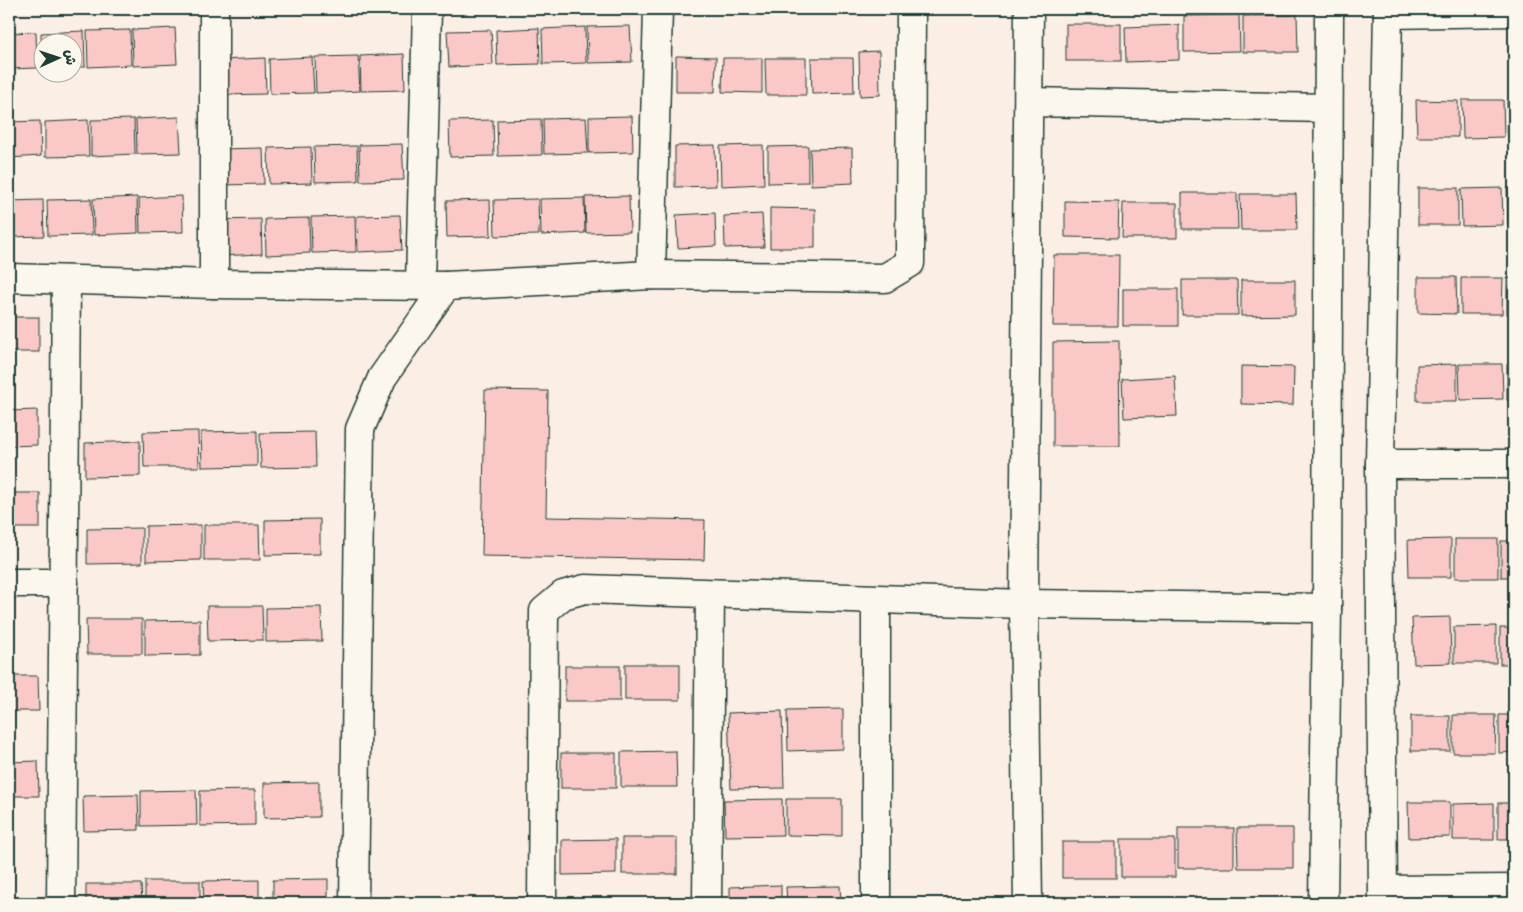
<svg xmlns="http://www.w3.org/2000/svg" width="1523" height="912" font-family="Kalam,'Playpen Sans Arabic',sans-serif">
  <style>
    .building { fill: #fac9c7; stroke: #1f3d34 }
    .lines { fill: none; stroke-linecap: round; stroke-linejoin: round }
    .street-casing { stroke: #1f3d34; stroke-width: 31 }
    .street { stroke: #fbf7ec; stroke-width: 28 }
  </style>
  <rect width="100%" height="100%" fill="#fbeee5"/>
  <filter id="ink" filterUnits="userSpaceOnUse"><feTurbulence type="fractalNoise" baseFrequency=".02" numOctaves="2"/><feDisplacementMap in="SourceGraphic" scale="10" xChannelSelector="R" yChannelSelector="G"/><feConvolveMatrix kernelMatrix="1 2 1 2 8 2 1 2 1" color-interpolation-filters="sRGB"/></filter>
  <g filter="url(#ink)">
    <g class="building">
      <polygon points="1239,15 1240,51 1184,52 1184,16"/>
      <polygon points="1297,15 1298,52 1243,52 1243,16"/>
      <rect x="1066" y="24" width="55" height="37"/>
      <polygon points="1179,25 1179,60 1126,62 1125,27"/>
      <polygon points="630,26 632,62 588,63 587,27"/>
      <polygon points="585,27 586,63 543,64 542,29"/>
      <polygon points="175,28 177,64 133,66 132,30"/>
      <polygon points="539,28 540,64 497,65 496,30"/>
      <polygon points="130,30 131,65 88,67 87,31"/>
      <polygon points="491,30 493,65 449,67 447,31"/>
      <polygon points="84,31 85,67 72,67 72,42 42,42 42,68 41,33"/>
      <polygon points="36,32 37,68 9,69 9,33"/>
      <polygon points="879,51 880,95 860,96 859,52"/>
      <polygon points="404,54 405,90 361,91 360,56"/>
      <polygon points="358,56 360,91 316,93 315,57"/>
      <polygon points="676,56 716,57 715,92 676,92"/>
      <polygon points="312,57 314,93 270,94 269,59"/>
      <polygon points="265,58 266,94 222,95 221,60"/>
      <polygon points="723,58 762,58 762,93 722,92"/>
      <polygon points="765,58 806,58 806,95 766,95"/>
      <polygon points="811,58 853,58 854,93 812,94"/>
      <polygon points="1416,100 1458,101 1458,137 1417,137"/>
      <polygon points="1462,100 1503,100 1504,137 1463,138"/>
      <polygon points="1507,100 1514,100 1514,136 1508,136"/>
      <polygon points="632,116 633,152 589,153 589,117"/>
      <polygon points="179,117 181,153 137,154 136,119"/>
      <polygon points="586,118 588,153 544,154 543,119"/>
      <polygon points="134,119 135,154 91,156 91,120"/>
      <polygon points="541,119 542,155 498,156 497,120"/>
      <polygon points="88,120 89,156 45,157 45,122"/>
      <polygon points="493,120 494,156 450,157 449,121"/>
      <polygon points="40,121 41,156 9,158 9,122"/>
      <polygon points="402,144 404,180 360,181 359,145"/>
      <polygon points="715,145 716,186 675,187 675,146"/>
      <polygon points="763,145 764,184 721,186 720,146"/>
      <polygon points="357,146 358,181 315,182 314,147"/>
      <polygon points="808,146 808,182 768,183 768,147"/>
      <polygon points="311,147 312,183 269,184 268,148"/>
      <polygon points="263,148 264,184 221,185 219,149"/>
      <polygon points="852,148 853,183 811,185 810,149"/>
      <rect x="1418" y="188" width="40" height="37"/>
      <polygon points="1502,188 1503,225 1462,226 1461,189"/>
      <polygon points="1507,188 1514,188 1514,226 1508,226"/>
      <polygon points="1182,193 1237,193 1238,229 1182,229"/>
      <polygon points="1240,194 1296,194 1297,230 1241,230"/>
      <polygon points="182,196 183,232 140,233 139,198"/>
      <polygon points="629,196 630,232 586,233 585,197"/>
      <polygon points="137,197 138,233 94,235 93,199"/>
      <polygon points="584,198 585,233 541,235 540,199"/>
      <polygon points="91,199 92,235 48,236 47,200"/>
      <polygon points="538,199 539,235 495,236 494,200"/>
      <polygon points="43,200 44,236 9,237 9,201"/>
      <polygon points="490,200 491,236 447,237 446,201"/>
      <polygon points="1065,201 1119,202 1118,238 1065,237"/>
      <polygon points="1123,203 1177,203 1177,238 1122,238"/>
      <polygon points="770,208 815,209 815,248 770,248"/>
      <polygon points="715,213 716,246 678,248 676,215"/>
      <polygon points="762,214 764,247 725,248 724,216"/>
      <polygon points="400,215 402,250 358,252 357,216"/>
      <polygon points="355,216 356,252 312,253 311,217"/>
      <polygon points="309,218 310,253 266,255 265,219"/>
      <polygon points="261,219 262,254 218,256 217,220"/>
      <polygon points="1054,255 1119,255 1118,326 1053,326"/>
      <polygon points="1418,277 1456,277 1457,314 1418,313"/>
      <polygon points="1461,278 1503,278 1502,314 1461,314"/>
      <rect x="1507" y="278" width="7" height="36"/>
      <polygon points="1182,280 1237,280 1238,315 1182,315"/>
      <polygon points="1241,280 1295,280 1295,315 1241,316"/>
      <rect x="1123" y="289" width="55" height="37"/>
      <rect x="9" y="317" width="30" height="35"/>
      <polygon points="1119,341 1120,446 1053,446 1053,342"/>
      <polygon points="1457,364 1457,401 1417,401 1417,365"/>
      <polygon points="1459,364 1502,364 1503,399 1460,400"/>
      <rect x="1507" y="365" width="7" height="35"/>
      <polygon points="1241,366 1294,367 1293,405 1241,404"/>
      <polygon points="1175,376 1177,416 1124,418 1122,379"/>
      <polygon points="485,390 548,391 546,517 705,520 704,560 482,556"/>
      <polygon points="37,410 37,445 9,446 9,411"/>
      <polygon points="198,431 199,467 144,467 143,432"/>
      <polygon points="257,431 257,466 202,467 201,432"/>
      <polygon points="315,432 316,467 261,468 260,433"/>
      <polygon points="140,441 140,476 85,477 85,443"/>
      <rect x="9" y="493" width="31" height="35"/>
      <polygon points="320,519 320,554 265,555 265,520"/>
      <polygon points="201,525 201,560 146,561 146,526"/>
      <polygon points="204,525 259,525 260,560 204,560"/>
      <polygon points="142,528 142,563 87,564 87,529"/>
      <polygon points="1451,539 1451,577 1409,577 1408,540"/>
      <rect x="1455" y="539" width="43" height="39"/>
      <rect x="1501" y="541" width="13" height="36"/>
      <polygon points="207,606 262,606 263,640 208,641"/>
      <polygon points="321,607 322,641 266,642 266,608"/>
      <polygon points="1450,617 1451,663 1414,664 1412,618"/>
      <polygon points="86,619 142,619 142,654 87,654"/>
      <polygon points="200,620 200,655 145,656 145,621"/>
      <polygon points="1496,626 1496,663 1454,663 1454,627"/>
      <rect x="1500" y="628" width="14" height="36"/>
      <rect x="625" y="664" width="55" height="36"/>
      <rect x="565" y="666" width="55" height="35"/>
      <polygon points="9,676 38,676 39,711 9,711"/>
      <polygon points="843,709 843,749 788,751 787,710"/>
      <polygon points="782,711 784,788 731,789 728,713"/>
      <polygon points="1453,715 1496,715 1495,753 1453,753"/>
      <polygon points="1499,715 1514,715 1514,752 1499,753"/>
      <rect x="1411" y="716" width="39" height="35"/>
      <polygon points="676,751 677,787 621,787 621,752"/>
      <rect x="561" y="753" width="55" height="35"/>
      <polygon points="38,761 39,796 9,796 9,762"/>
      <polygon points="319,782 319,817 264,818 264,783"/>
      <polygon points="196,790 197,825 141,826 141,791"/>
      <polygon points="255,790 255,825 200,826 200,791"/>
      <polygon points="138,795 139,830 84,831 83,796"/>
      <polygon points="782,799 783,835 725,836 724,800"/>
      <polygon points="786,799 842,799 842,836 786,835"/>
      <polygon points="1408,802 1450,802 1450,837 1409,838"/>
      <polygon points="1494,803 1494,840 1453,840 1453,804"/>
      <rect x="1498" y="803" width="16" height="36"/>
      <rect x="1178" y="828" width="56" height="40"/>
      <polygon points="1237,828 1293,828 1293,868 1238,868"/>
      <rect x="622" y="838" width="55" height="36"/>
      <polygon points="616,839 616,874 562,875 562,840"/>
      <rect x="1121" y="839" width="54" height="38"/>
      <rect x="1062" y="842" width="54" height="36"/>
      <polygon points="328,879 328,903 273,903 273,880"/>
      <polygon points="259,880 259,903 204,903 203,881"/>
      <rect x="145" y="881" width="55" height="22"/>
      <polygon points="86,884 141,884 142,903 86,903"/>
      <polygon points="781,885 781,903 730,903 730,887"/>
      <polygon points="840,886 841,903 787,903 786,887"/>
      <polygon points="1238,900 1292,901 1292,903 1238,903"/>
      <rect x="1178" y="901" width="54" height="2"/>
    </g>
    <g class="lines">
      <defs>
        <g id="street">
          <polyline points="1388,14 1514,12"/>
          <polyline points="1029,102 1328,108"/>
          <polyline points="651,275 658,9"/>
          <polyline points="9,278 214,284 446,286 651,275 885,278 910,263 911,9"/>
          <polyline points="214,284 214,9"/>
          <polyline points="420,285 427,9"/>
          <polyline points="1380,464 1514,464"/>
          <polyline points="9,583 64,583"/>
          <polyline points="1384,890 1514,889"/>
          <polyline points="61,903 66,280"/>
          <polyline points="354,903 360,429 382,378 446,286"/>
          <polyline points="542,903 544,611 563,595 585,589 1024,604 1327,608"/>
          <polyline points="707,903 710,594"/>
          <polyline points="876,903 876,600"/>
          <polyline points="1028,903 1024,604 1029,9"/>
          <polyline points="1323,903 1327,608 1329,9"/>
          <polyline points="1383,903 1380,464 1388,9"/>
        </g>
      </defs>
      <use href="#street" class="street-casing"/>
      <use href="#street" class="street"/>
    </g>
  </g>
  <rect width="1523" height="912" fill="none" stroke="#fbf7ec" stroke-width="30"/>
  <rect x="15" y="15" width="1493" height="882" fill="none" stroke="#1f3d34" stroke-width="2" filter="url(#ink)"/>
  <g transform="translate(58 58) rotate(87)"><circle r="24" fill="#fbf7ec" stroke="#a3ada2"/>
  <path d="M0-4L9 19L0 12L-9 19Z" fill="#1f3d34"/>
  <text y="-8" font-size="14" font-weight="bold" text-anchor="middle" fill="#1f3d34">ش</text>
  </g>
</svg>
